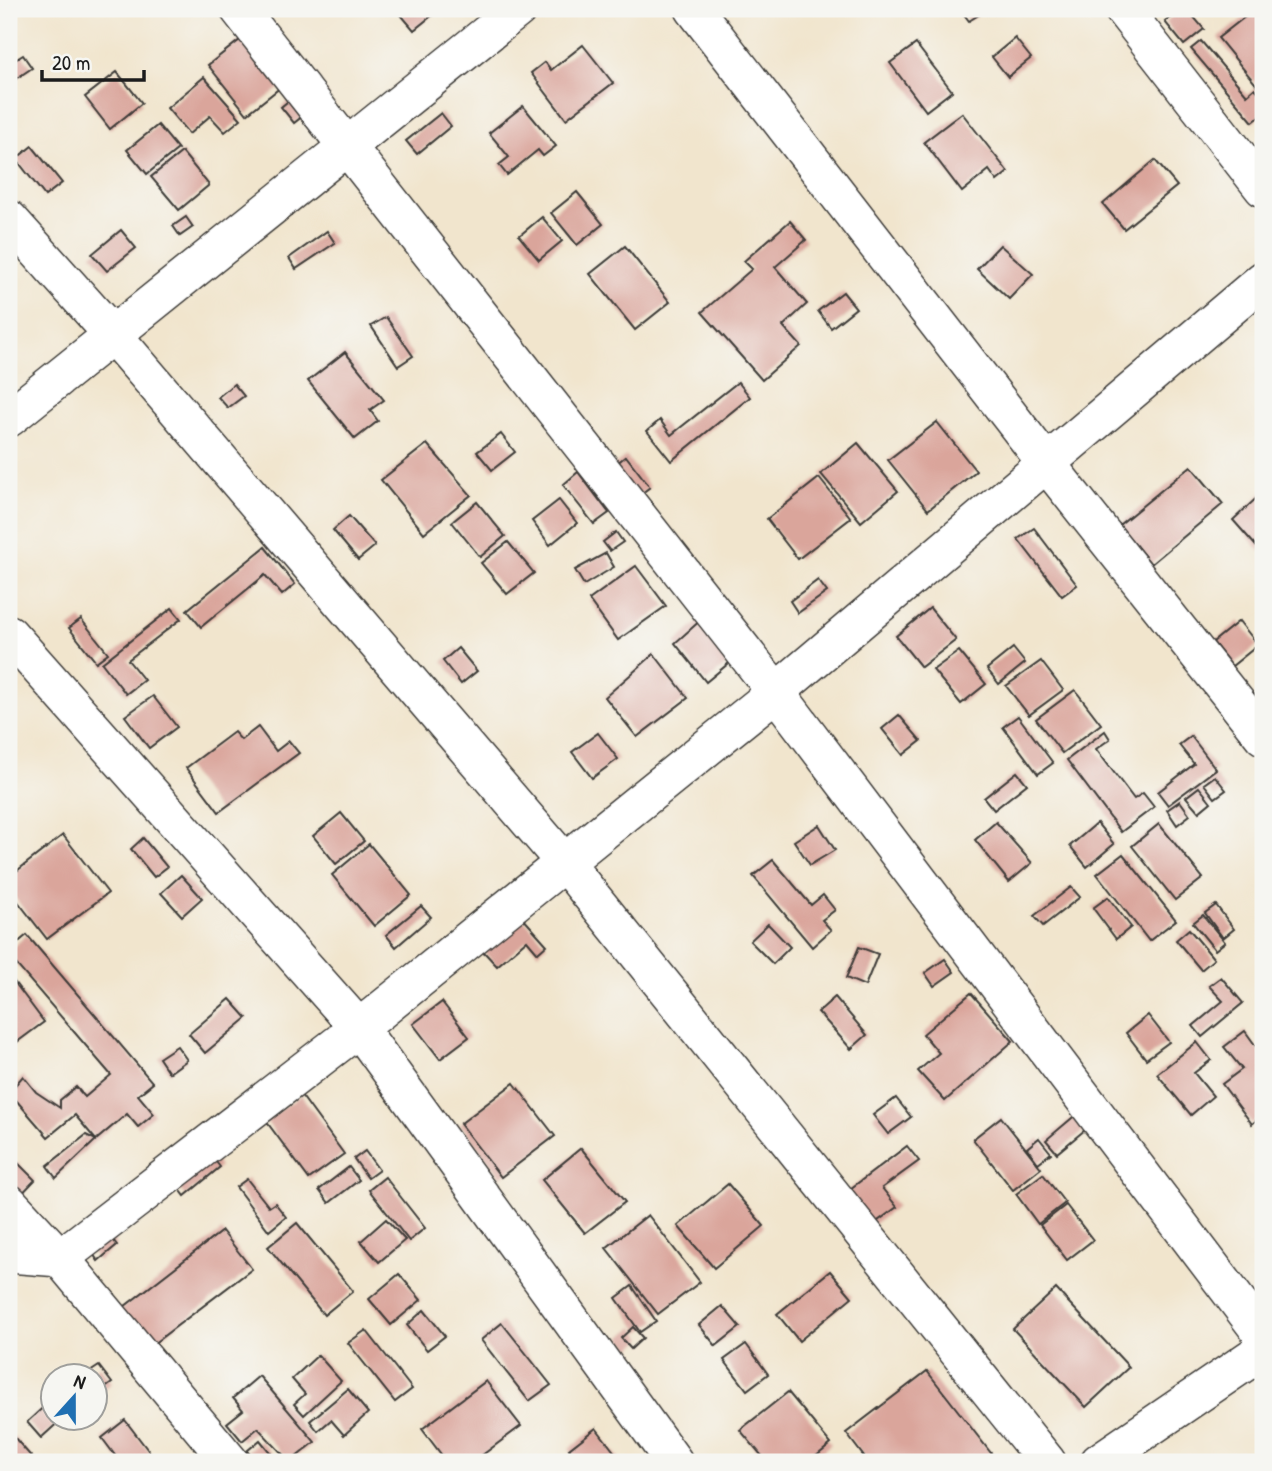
<svg xmlns="http://www.w3.org/2000/svg" width="1272" height="1471" font-family="'Patrick Hand',sans-serif">
  <style>
    .building { fill: #daa59b }
    .lines { fill: none; stroke-linecap: round; stroke-linejoin: round }
    .street-casing { stroke: #3c3a37; stroke-width: 40 }
    .street { stroke: #fff; stroke-width: 37 }
  </style>
  <rect width="100%" height="100%" fill="#f6f6f2"/>
  <filter id="ink" filterUnits="userSpaceOnUse"><feTurbulence type="fractalNoise" baseFrequency=".0143" numOctaves="2"/><feDisplacementMap in="SourceGraphic" scale="14" xChannelSelector="R" yChannelSelector="G"/><feConvolveMatrix kernelMatrix="1 2 1 2 8 2 1 2 1" color-interpolation-filters="sRGB"/></filter>
  <filter id="wash" filterUnits="userSpaceOnUse"><feTurbulence type="fractalNoise" baseFrequency=".00686" numOctaves="4" result="noise"/><feDisplacementMap in="SourceGraphic" scale="28" xChannelSelector="R" yChannelSelector="G"/><feGaussianBlur stdDeviation="1.57" result="paint"/><feColorMatrix in="noise" values="0 0 0 0 0 0 0 0 0 0 0 0 0 0 0 0 0 1.4 0 .05"/><feComposite in="paint" operator="in"/></filter>
  <g filter="url(#wash)">
    <rect width="100%" height="100%" fill="#f1e5cd"/>
    <g id="blocks">
      <g class="building">
        <polygon points="396,9 440,9 414,30"/>
        <polygon points="960,9 988,9 969,21"/>
        <polygon points="1181,9 1187,9 1204,29 1184,45 1165,22"/>
        <polygon points="1255,9 1263,9 1263,93 1218,38"/>
        <polygon points="268,18 306,67 247,114 208,65"/>
        <polygon points="1015,38 1031,58 1008,77 992,57"/>
        <polygon points="1201,41 1247,95 1255,88 1263,97 1263,114 1253,122 1191,49"/>
        <polygon points="916,44 952,91 926,111 890,63"/>
        <polygon points="583,45 613,83 566,119 531,73 545,62 551,70"/>
        <polygon points="23,55 32,68 11,82 9,64"/>
        <polygon points="117,72 142,103 110,129 85,97"/>
        <polygon points="204,77 241,119 225,132 210,116 189,134 167,108"/>
        <polygon points="315,79 329,95 294,123 281,107"/>
        <polygon points="523,106 556,146 543,156 538,150 507,175 499,165 509,157 489,133"/>
        <polygon points="441,113 451,126 417,154 406,141"/>
        <polygon points="962,113 1008,172 997,181 989,170 962,192 924,142"/>
        <polygon points="158,125 178,149 147,174 127,150"/>
        <polygon points="32,146 62,183 45,196 16,159"/>
        <polygon points="182,152 209,185 179,210 151,177"/>
        <polygon points="1155,160 1177,186 1124,229 1103,204"/>
        <polygon points="577,192 603,224 577,245 551,213"/>
        <polygon points="186,217 193,227 180,236 173,226"/>
        <polygon points="542,217 562,241 539,260 519,236"/>
        <polygon points="790,221 806,240 775,267 807,304 783,326 801,346 762,380 702,312 752,269 744,261"/>
        <polygon points="121,230 136,248 107,271 92,254"/>
        <polygon points="327,231 335,243 296,269 289,258"/>
        <polygon points="1000,245 1033,274 1009,299 977,269"/>
        <polygon points="625,246 670,302 635,330 590,274"/>
        <polygon points="843,292 856,308 831,328 818,311"/>
        <polygon points="386,317 413,356 398,366 371,326"/>
        <polygon points="345,352 384,400 370,410 378,421 355,439 308,381"/>
        <polygon points="738,382 750,397 671,461 647,431 660,420 671,435"/>
        <polygon points="234,384 244,396 228,408 218,397"/>
        <polygon points="937,422 976,471 928,510 888,460"/>
        <polygon points="501,434 515,452 492,470 477,452"/>
        <polygon points="858,443 898,491 861,522 821,474"/>
        <polygon points="427,444 471,495 424,533 381,480"/>
        <polygon points="626,456 650,487 630,502 606,472"/>
        <polygon points="1191,466 1223,504 1151,564 1119,525"/>
        <polygon points="578,472 609,513 594,524 563,485"/>
        <polygon points="819,478 851,518 798,559 767,519"/>
        <polygon points="1263,492 1263,554 1233,520"/>
        <polygon points="559,500 577,523 550,545 532,521"/>
        <polygon points="477,502 505,536 480,557 452,522"/>
        <polygon points="349,516 375,546 358,560 333,530"/>
        <polygon points="1034,528 1077,585 1062,596 1018,539"/>
        <polygon points="616,532 623,542 610,551 603,542"/>
        <polygon points="508,542 534,573 507,594 481,563"/>
        <polygon points="265,547 295,584 282,595 265,575 201,627 187,610"/>
        <polygon points="606,553 614,567 584,585 575,570"/>
        <polygon points="636,566 666,606 618,640 589,600"/>
        <polygon points="818,580 827,592 798,613 790,601"/>
        <polygon points="172,608 181,619 128,660 144,680 126,694 102,663"/>
        <polygon points="930,608 956,640 921,667 896,636"/>
        <polygon points="81,619 108,653 96,662 69,628"/>
        <polygon points="702,619 735,658 706,682 675,643"/>
        <polygon points="1239,621 1258,645 1232,666 1213,642"/>
        <polygon points="458,648 477,671 461,684 443,661"/>
        <polygon points="1013,648 1025,663 999,684 987,669"/>
        <polygon points="959,651 986,684 961,704 933,670"/>
        <polygon points="654,654 688,698 637,737 605,697"/>
        <polygon points="1041,661 1063,690 1029,715 1006,686"/>
        <polygon points="1075,690 1101,724 1062,753 1036,719"/>
        <polygon points="153,696 177,727 149,748 125,716"/>
        <polygon points="899,715 921,741 903,755 882,729"/>
        <polygon points="1018,716 1053,763 1038,774 1003,727"/>
        <polygon points="258,727 276,751 289,741 299,753 219,812 186,768 234,732 241,740"/>
        <polygon points="1105,731 1110,739 1096,749 1134,799 1143,793 1154,807 1121,832 1067,760"/>
        <polygon points="598,733 618,759 592,778 572,752"/>
        <polygon points="1191,736 1216,769 1168,805 1158,792 1194,764 1179,745"/>
        <polygon points="1017,772 1027,784 994,810 984,798"/>
        <polygon points="1215,776 1226,790 1215,798 1204,784"/>
        <polygon points="1199,787 1211,802 1199,812 1186,797"/>
        <polygon points="1180,801 1190,815 1177,825 1167,810"/>
        <polygon points="341,813 364,841 336,864 313,836"/>
        <polygon points="996,822 1032,863 1009,882 975,840"/>
        <polygon points="1097,823 1114,844 1087,867 1070,846"/>
        <polygon points="1159,824 1203,878 1175,900 1132,846"/>
        <polygon points="819,825 835,850 810,865 794,841"/>
        <polygon points="63,835 108,893 47,939 9,890 9,877"/>
        <polygon points="143,838 167,867 154,877 131,849"/>
        <polygon points="369,844 411,895 374,926 332,875"/>
        <polygon points="1123,854 1176,920 1149,941 1097,874"/>
        <polygon points="773,860 811,905 823,895 835,910 822,920 831,930 812,947 753,876"/>
        <polygon points="181,875 202,898 182,916 161,893"/>
        <polygon points="1071,887 1080,897 1043,926 1034,916"/>
        <polygon points="1108,897 1131,927 1116,939 1093,908"/>
        <polygon points="1216,905 1234,929 1223,938 1205,913"/>
        <polygon points="421,906 431,917 396,947 386,935"/>
        <polygon points="1203,915 1225,942 1215,950 1193,923"/>
        <polygon points="522,917 547,945 538,953 527,940 497,966 483,951"/>
        <polygon points="768,924 790,947 773,964 750,941"/>
        <polygon points="1189,929 1214,959 1201,970 1176,940"/>
        <polygon points="27,935 153,1083 138,1095 154,1114 138,1127 127,1114 96,1140 75,1115 48,1137 9,1092 23,1076 36,1092 60,1108 60,1100 76,1087 85,1097 111,1075 9,956 9,950"/>
        <polygon points="859,947 878,954 865,986 846,978"/>
        <polygon points="945,959 954,972 934,986 925,973"/>
        <polygon points="9,975 44,1022 9,1048"/>
        <polygon points="1221,977 1243,1003 1202,1037 1193,1026 1223,1001 1209,986"/>
        <polygon points="971,993 1013,1041 945,1101 918,1071 939,1053 923,1034"/>
        <polygon points="835,997 867,1035 851,1049 818,1012"/>
        <polygon points="230,999 247,1018 205,1053 189,1034"/>
        <polygon points="442,1002 469,1037 440,1059 413,1024"/>
        <polygon points="1148,1015 1169,1042 1146,1059 1126,1033"/>
        <polygon points="1245,1031 1263,1056 1263,1115 1252,1124 1222,1084 1242,1069 1224,1047"/>
        <polygon points="1197,1042 1211,1060 1194,1073 1213,1096 1191,1115 1157,1074"/>
        <polygon points="177,1046 187,1060 169,1073 159,1058"/>
        <polygon points="514,1083 555,1136 501,1177 460,1124"/>
        <polygon points="301,1095 344,1154 309,1179 266,1121"/>
        <polygon points="896,1098 911,1117 888,1134 873,1115"/>
        <polygon points="1091,1102 1103,1115 1057,1153 1046,1140"/>
        <polygon points="1001,1117 1041,1168 1013,1190 973,1139"/>
        <polygon points="86,1135 96,1140 56,1178 47,1166"/>
        <polygon points="1039,1138 1051,1153 1038,1163 1027,1148"/>
        <polygon points="907,1146 919,1161 882,1188 897,1207 871,1226 846,1192"/>
        <polygon points="581,1148 625,1202 585,1233 542,1180"/>
        <polygon points="206,1149 220,1167 185,1196 171,1178"/>
        <polygon points="365,1151 379,1170 368,1178 354,1159"/>
        <polygon points="18,1163 35,1180 12,1204 9,1201 9,1173"/>
        <polygon points="349,1167 359,1180 329,1203 319,1190"/>
        <polygon points="1043,1174 1065,1203 1038,1224 1016,1194"/>
        <polygon points="385,1177 425,1228 409,1241 369,1190"/>
        <polygon points="247,1179 269,1207 275,1203 286,1217 269,1231 236,1187"/>
        <polygon points="728,1184 764,1226 714,1268 678,1226"/>
        <polygon points="1066,1205 1093,1240 1067,1260 1040,1225"/>
        <polygon points="648,1215 700,1282 658,1314 606,1248"/>
        <polygon points="386,1219 405,1240 379,1262 361,1241"/>
        <polygon points="297,1223 353,1291 324,1315 268,1247"/>
        <polygon points="222,1231 252,1269 149,1347 120,1310"/>
        <polygon points="110,1236 117,1245 98,1261 91,1251"/>
        <polygon points="830,1271 852,1297 799,1341 777,1314"/>
        <polygon points="399,1274 421,1300 391,1325 369,1299"/>
        <polygon points="632,1286 656,1321 640,1332 616,1298"/>
        <polygon points="1056,1289 1129,1367 1086,1407 1013,1329"/>
        <polygon points="722,1306 740,1327 716,1346 699,1325"/>
        <polygon points="424,1310 445,1336 427,1350 407,1325"/>
        <polygon points="502,1323 551,1385 529,1401 481,1340"/>
        <polygon points="633,1327 643,1338 631,1349 621,1338"/>
        <polygon points="366,1330 412,1389 395,1402 348,1343"/>
        <polygon points="746,1344 768,1374 747,1390 724,1360"/>
        <polygon points="318,1355 341,1381 304,1415 294,1404 305,1394 292,1379"/>
        <polygon points="99,1366 112,1383 94,1396 94,1376 84,1376"/>
        <polygon points="927,1371 994,1457 987,1462 868,1462 846,1433"/>
        <polygon points="259,1376 315,1442 290,1462 258,1428 242,1441 227,1423 243,1410 233,1398"/>
        <polygon points="486,1381 521,1426 473,1462 447,1462 422,1429"/>
        <polygon points="348,1389 368,1413 344,1435 331,1420 318,1431 310,1421"/>
        <polygon points="788,1392 831,1444 809,1462 767,1462 740,1430"/>
        <polygon points="48,1403 52,1408 52,1418 63,1418 41,1438 27,1422"/>
        <polygon points="125,1420 157,1462 120,1462 102,1438"/>
        <polygon points="596,1428 622,1462 579,1462 569,1449"/>
        <polygon points="14,1437 36,1462 9,1462 9,1442"/>
        <polygon points="260,1440 278,1462 256,1462 247,1451"/>
      </g>
    </g>
  </g>
  <g filter="url(#ink)">
    <use href="#blocks" fill-opacity="0" stroke="#3c3a37" stroke-width="2"/>
    <g class="lines">
      <defs>
        <g id="street">
          <polyline points="239,9 776,692 1263,1335"/>
          <polyline points="694,9 1047,464 1263,736"/>
          <polyline points="1123,9 1263,188"/>
          <polyline points="9,219 113,335 564,862 1047,1462"/>
          <polyline points="9,418 518,9"/>
          <polyline points="9,634 359,1028 674,1462"/>
          <polyline points="9,1203 60,1258 230,1462"/>
          <polyline points="9,1254 60,1258 359,1028 776,692 1263,280"/>
          <polyline points="1099,1462 1263,1350"/>
        </g>
      </defs>
      <use href="#street" class="street-casing"/>
      <use href="#street" class="street"/>
    </g>
  </g>
  <rect width="1272" height="1471" fill="none" stroke="#f6f6f2" stroke-width="35"/>
  <g transform="translate(74 1397) rotate(21)"><circle r="33" fill="#f6f6f2" stroke="#9f9f9c" stroke-width="2"/>
  <path d="M0-5L12 26L0 18L-12 26Z" fill="#1f6fb2"/>
  <text y="-10" font-size="19" font-weight="bold" text-anchor="middle" fill="#1c1c1c">N</text>
  </g>
  <path d="M42 70v10h102v-10" fill="none" stroke="#1c1c1c" stroke-width="3.5"/>
  <text x="52" y="70" font-size="21" fill="#1c1c1c" stroke="#f6f6f2" stroke-width="5" paint-order="stroke">20 m</text>
</svg>
